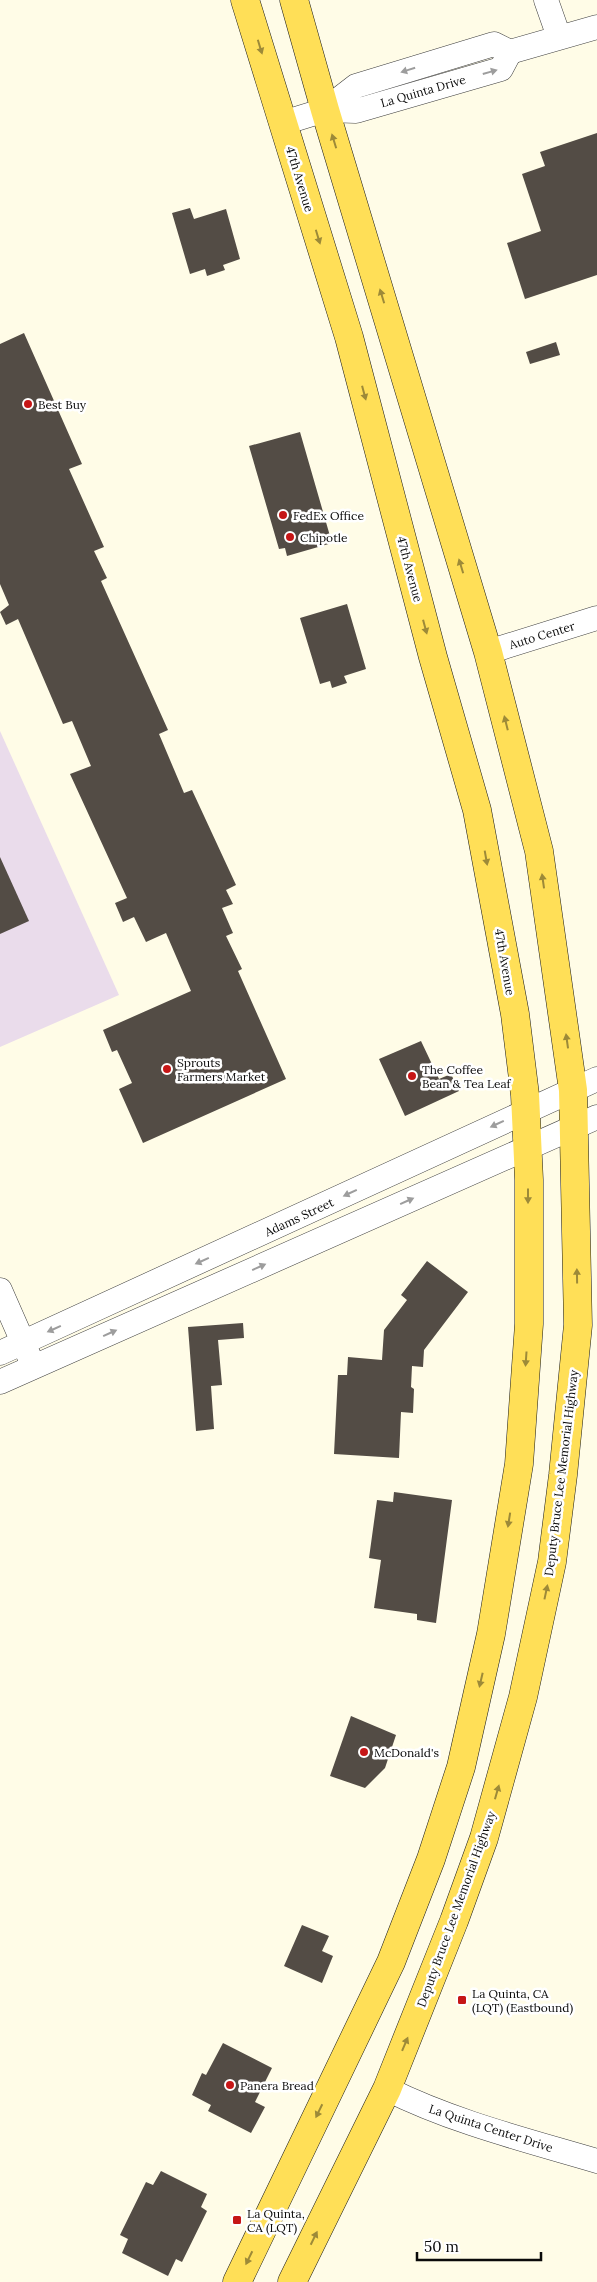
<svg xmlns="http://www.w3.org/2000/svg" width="597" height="2282" font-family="Lora,serif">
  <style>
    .industrial { fill: #eadceb }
    .building { fill: #534c45 }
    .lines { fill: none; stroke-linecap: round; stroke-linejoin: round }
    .minor-casing { stroke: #3d3d3d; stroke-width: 25 }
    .major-casing { stroke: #1b1b1b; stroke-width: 29 }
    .minor { stroke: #fff; stroke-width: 24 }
    .major { stroke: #ffdf57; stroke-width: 28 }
    .oneway { fill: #9d8a38 }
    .oneway2 { fill: #9d9d9d }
    .poi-dot { fill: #c61616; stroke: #fff; stroke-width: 2 }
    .labels { text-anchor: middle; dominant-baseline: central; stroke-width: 5; stroke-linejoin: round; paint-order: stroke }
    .street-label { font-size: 12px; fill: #0a0a0a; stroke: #fff }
    .poi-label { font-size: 12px; fill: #0a0a0a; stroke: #fff; text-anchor: start }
  </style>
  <rect width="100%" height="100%" fill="#fffce7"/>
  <polygon class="industrial" points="0,731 119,995 0,1047"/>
  <g class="building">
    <polygon points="597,133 597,275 525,299 507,243 541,231 522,174 545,166 540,152"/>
    <polygon points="190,208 194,219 226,209 240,259 223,265 225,270 207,276 205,269 190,274 172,213"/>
    <polygon points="24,333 82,464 69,469 104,547 94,551 107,578 101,581 168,730 159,734 184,793 192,790 236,885 226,890 233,904 222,908 233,933 226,936 242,969 238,971 286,1079 143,1143 119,1089 132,1083 117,1050 112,1052 103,1030 191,991 166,933 146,942 134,917 123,922 115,903 127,898 70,774 91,766 72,721 63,724 18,619 6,625 0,612 9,605 0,584 0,344"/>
    <polygon points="556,342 560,355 530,364 526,352"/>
    <polygon points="300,432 332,543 287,556 285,548 279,549 249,446"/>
    <polygon points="347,604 366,669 344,676 347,683 332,688 330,681 320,684 300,618"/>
    <polygon points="0,857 29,921 0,934"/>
    <polygon points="421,1041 439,1079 451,1074 459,1091 405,1116 379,1059"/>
    <polygon points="427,1261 468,1292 424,1350 423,1367 412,1366 411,1387 414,1389 413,1413 401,1412 399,1458 334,1454 338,1375 347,1375 348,1357 382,1360 384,1330 407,1300 401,1295"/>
    <polygon points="243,1323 244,1338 218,1340 222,1385 211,1386 214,1429 196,1431 188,1327"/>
    <polygon points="394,1492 452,1500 436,1623 417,1620 417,1614 374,1608 381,1560 369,1558 377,1500 393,1502"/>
    <polygon points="351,1716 396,1735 385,1768 365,1788 330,1776"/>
    <polygon points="302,1925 329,1936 322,1951 333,1956 322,1983 284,1966"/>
    <polygon points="223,2043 272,2068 255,2102 265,2107 251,2133 208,2111 211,2105 192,2095 202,2073 206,2075"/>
    <polygon points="161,2171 207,2194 201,2207 207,2211 182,2262 176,2259 168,2276 122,2253 128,2239 120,2235 146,2182 153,2185"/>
  </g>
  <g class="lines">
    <defs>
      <g id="minor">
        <polyline points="546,0 559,37"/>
        <polyline points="325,110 356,111 501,69 510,52"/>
        <polyline points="283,123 325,110 356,86 494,44 510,52 597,27"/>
        <polyline points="488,652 597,618"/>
        <polyline points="0,1290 29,1356"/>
        <polyline points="0,1353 597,1079"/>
        <polyline points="0,1382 597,1117"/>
        <path d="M 387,2089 C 453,2122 526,2140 597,2161"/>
      </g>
      <g id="major">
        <polyline points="237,2282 391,1962 431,1859 461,1767 491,1634 519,1464 529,1324 529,1180 525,1095 515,1014 477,810 433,657 349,337 245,0"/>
        <polyline points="292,2282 387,2089 454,1921 484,1838 523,1697 552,1562 563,1475 578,1325 573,1090 539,851 488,652 325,110 294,0"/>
      </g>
    </defs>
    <use href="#minor" class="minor-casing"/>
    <use href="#major" class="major-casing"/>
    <use href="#minor" class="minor"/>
    <use href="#major" class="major"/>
  </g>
  <defs><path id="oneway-solid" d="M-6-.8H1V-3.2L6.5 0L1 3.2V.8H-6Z" transform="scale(1.25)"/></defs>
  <g class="oneway">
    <use href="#oneway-solid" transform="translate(260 47) rotate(73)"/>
    <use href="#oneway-solid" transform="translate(334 141) rotate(-107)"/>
    <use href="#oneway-solid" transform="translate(318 237) rotate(73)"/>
    <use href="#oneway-solid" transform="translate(382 296) rotate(-107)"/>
    <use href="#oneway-solid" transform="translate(364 393) rotate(75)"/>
    <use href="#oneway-solid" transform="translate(461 566) rotate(-107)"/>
    <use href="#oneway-solid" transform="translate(425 627) rotate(75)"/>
    <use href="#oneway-solid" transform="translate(506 723) rotate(-104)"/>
    <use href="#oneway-solid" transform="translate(486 858) rotate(80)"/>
    <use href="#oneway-solid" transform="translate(543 881) rotate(-98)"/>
    <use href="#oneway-solid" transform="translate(567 1041) rotate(-98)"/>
    <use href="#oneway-solid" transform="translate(528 1196) rotate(90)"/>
    <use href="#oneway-solid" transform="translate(577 1276) rotate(-91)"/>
    <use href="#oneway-solid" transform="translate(526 1359) rotate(94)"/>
    <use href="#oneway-solid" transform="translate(509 1520) rotate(99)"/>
    <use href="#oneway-solid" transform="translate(546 1592) rotate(-78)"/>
    <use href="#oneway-solid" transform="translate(481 1680) rotate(103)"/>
    <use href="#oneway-solid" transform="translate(497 1792) rotate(-74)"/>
    <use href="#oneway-solid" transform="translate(405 2044) rotate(-67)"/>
    <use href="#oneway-solid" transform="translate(319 2111) rotate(116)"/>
    <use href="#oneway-solid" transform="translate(314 2238) rotate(-64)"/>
    <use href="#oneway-solid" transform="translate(249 2258) rotate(116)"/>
  </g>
  <g class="oneway2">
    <use href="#oneway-solid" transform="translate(408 70) rotate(163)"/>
    <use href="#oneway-solid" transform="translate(490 72) rotate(-16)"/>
    <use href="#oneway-solid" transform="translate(497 1124) rotate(155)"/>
    <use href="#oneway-solid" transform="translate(350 1193) rotate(155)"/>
    <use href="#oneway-solid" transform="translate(407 1201) rotate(-24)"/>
    <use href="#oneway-solid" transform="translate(202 1261) rotate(156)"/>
    <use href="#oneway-solid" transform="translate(259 1267) rotate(-24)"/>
    <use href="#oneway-solid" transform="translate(54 1329) rotate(156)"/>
    <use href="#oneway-solid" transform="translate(110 1333) rotate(-24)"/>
  </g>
  <g class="poi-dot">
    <circle cx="28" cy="404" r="5"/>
    <circle cx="283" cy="515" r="5"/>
    <circle cx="290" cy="537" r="5"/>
    <circle cx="167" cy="1069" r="5"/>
    <circle cx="412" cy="1076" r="5"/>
    <circle cx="364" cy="1752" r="5"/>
    <rect x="457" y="1995" width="10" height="10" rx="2.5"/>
    <circle cx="230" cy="2085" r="5"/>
    <rect x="232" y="2215" width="10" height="10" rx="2.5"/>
  </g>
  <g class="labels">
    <g class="street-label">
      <text transform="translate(423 91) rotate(-16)">La Quinta Drive</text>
      <text transform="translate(300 179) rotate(73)">47th Avenue</text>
      <text transform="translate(410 569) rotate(75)">47th Avenue</text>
      <text transform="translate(542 635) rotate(-17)">Auto Center</text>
      <text transform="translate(505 962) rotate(80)">47th Avenue</text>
      <text transform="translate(299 1217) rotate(-25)">Adams Street</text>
      <text transform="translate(561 1473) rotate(-83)">Deputy Bruce Lee Memorial Highway</text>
      <text transform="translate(456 1909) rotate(-70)">Deputy Bruce Lee Memorial Highway</text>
      <text transform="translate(491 2128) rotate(18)">La Quinta Center Drive</text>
    </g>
    <g class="poi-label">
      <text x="38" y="404">Best Buy</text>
      <text x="293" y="515">FedEx Office</text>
      <text x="300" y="537">Chipotle</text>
      <text x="177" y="1062">Sprouts<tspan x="177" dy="14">Farmers Market</tspan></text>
      <text x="422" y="1069">The Coffee<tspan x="422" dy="14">Bean &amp; Tea Leaf</tspan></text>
      <text x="374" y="1752">McDonald's</text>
      <text x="472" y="1993">La Quinta, CA<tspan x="472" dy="14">(LQT) (Eastbound)</tspan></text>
      <text x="240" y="2085">Panera Bread</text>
      <text x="247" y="2213">La Quinta,<tspan x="247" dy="14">CA (LQT)</tspan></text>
    </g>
  </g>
  <path d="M417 2252v8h124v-8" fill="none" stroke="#0a0a0a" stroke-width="2.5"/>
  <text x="424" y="2252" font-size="15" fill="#0a0a0a" stroke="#ffffff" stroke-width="4" paint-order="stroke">50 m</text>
</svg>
